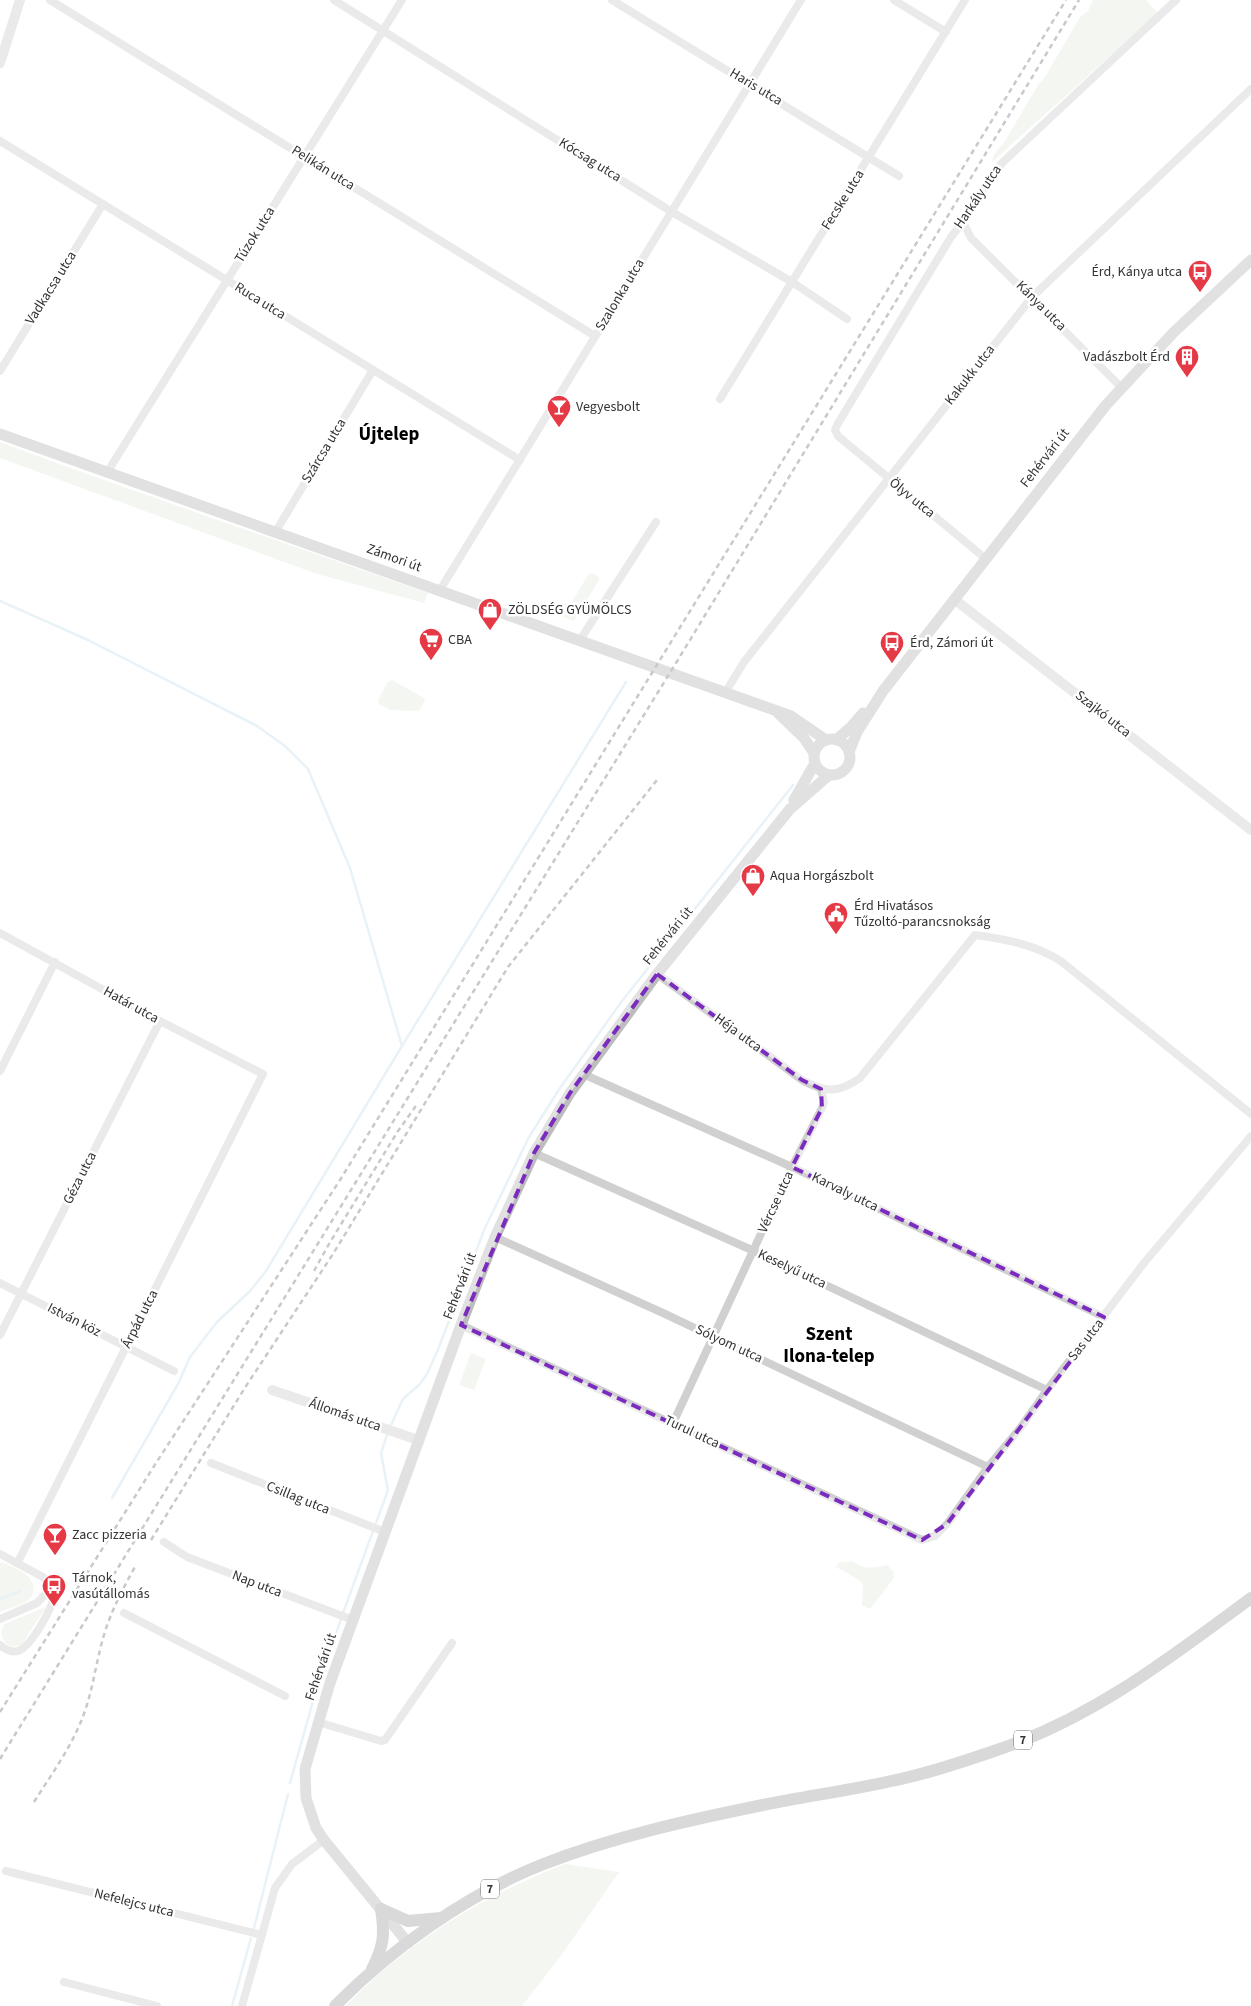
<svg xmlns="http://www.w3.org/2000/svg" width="1251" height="2006" font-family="'Source Sans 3',sans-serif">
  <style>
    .green { fill: #e6ecdf }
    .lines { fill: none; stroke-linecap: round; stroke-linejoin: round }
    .stream { stroke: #cfe2ee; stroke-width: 2.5 }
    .minor { stroke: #d0d0d0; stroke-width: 8 }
    .tertiary { stroke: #d0d0d0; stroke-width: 10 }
    .secondary { stroke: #bdbdbd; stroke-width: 11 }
    .primary { stroke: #ababab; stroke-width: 12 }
    .rail { stroke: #888; stroke-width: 2.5; stroke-dasharray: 5 4; stroke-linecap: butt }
    .marked { fill: none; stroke: #7b2cbf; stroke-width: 4; stroke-dasharray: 10 6; stroke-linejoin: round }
    .labels { text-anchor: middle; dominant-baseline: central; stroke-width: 5; stroke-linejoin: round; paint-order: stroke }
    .shield { fill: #fff; stroke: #707070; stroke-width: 1 }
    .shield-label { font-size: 12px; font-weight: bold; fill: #333 }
    .street-label { font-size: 14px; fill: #333; stroke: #fff }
    .poi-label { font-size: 14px; fill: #333; stroke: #fff; text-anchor: start }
    .district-label { font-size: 19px; font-weight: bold; fill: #000; stroke: #fff }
  </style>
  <rect width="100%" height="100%" fill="#fff"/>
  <g class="green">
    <polygon points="1093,0 1146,0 1158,13 991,163 994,155 1005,141 1038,85 1045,77 1080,17 1088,11"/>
    <path d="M 0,442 C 142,495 286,543 428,593 L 424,603 L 317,574 L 0,458 Z"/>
    <polygon points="592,573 598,576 599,580 574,621 563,617 588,575"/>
    <polygon points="392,680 424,698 425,700 419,711 391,710 379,704 378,700 388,682"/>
    <polygon points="471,1353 486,1359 474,1390 459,1385"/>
    <path d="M 853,1561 C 863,1570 874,1568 887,1565 L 893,1571 L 894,1578 L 870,1609 L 862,1605 L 863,1584 L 856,1578 L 836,1567 L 838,1563 Z"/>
    <path d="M 2,1562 C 14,1568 38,1575 33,1593 C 32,1597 29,1600 26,1602 C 18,1607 8,1608 0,1612 L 0,1563 Z"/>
    <polygon points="46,1607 22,1644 12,1647 5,1643 1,1634 4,1624"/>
    <path d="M 565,1864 L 619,1872 L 560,1957 L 522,2006 L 346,2006 C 405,1943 485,1895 565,1864 Z"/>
  </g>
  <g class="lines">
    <g class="stream">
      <polyline points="0,601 88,640 257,726 285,746 308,769 350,868 402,1046"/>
      <polyline points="391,1425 403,1399 420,1384 427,1374 437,1352 485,1228 529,1137 560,1088 622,1001 793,785"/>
      <polyline points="112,1498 178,1384 190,1357 217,1322 250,1291 266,1271 402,1046 626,682"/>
      <polyline points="376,1523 388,1490 381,1453 387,1435"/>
      <polyline points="0,1599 20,1591"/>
      <polyline points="343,1613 373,1531"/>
      <polyline points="290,1783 315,1694 341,1619"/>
      <polyline points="254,1928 288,1794"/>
      <polyline points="232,2006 251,1938"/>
    </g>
    <g class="minor">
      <polyline points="50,0 595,336"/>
      <polyline points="334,0 672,212 792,282 847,319"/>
      <polyline points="612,0 899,176"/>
      <polyline points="894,0 946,32"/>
      <polyline points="0,141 520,460"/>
      <polyline points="963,222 971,238 1122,388"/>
      <polyline points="0,371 103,204"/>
      <polyline points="720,399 965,0"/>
      <polyline points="108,471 402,0"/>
      <polyline points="276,531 373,370"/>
      <polyline points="986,559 838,436 835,430 837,425 951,237 963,222 964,217 1002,163 1176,0"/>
      <polyline points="440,590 801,0"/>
      <polyline points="580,640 656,522"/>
      <polyline points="725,693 744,662 1032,297 1251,89"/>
      <polyline points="0,933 160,1021 263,1074 18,1562"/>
      <path d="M 657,974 L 802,1080 C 825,1093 839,1093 860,1078 L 975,935 C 1005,939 1037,945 1062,962 L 1251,1114"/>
      <polyline points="0,1071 55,962"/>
      <polyline points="583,1074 792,1167 1104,1317"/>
      <polyline points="534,1153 754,1251 1047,1390"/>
      <polyline points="495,1237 663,1313 988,1467"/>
      <polyline points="0,1283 174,1371"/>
      <polyline points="461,1325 922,1540 935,1536 947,1524 988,1467 1021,1427 1047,1390 1144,1263 1251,1136"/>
      <polyline points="0,1335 160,1021"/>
      <polyline points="673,1423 792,1167 822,1108 824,1102 821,1089"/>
      <polyline points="211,1463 385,1532"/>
      <polyline points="164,1542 187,1557 353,1620"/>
      <path d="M 0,1554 L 43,1577 L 54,1595 C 53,1607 31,1647 18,1651 C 12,1653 4,1649 0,1645"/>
      <polyline points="124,1613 285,1696"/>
      <polyline points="0,1619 37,1603 50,1589"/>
      <polyline points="318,1722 381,1741 385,1740 452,1643"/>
      <polyline points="6,1871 262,1935"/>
      <polyline points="64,1982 157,2006"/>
      <polyline points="242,2006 275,1888 292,1864 324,1840"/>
    </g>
    <g class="tertiary">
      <polyline points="0,63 20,0"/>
      <polyline points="954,599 1251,830"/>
      <polyline points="272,1390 418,1440"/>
    </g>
    <g class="secondary">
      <polyline points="0,434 791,716 826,740"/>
      <polyline points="778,713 804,738 814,753"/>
      <circle cx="832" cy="757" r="18"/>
      <polyline points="836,740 850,728 863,713"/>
      <polyline points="849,752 857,732 883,691 1106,405 1174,332 1251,260"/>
      <polyline points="794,800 815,763"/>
      <polyline points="408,1943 324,1840 316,1828 306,1798 305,1769 330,1683 461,1325 495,1237 534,1153 570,1093 657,974 790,809 829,775"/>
    </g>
    <g class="primary">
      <polyline points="381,1909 408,1921 441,1918"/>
      <path d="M 372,1969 C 384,1946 385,1934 381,1909"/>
      <path d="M 335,2006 C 391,1949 466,1895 541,1865 C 612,1837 689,1820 763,1805 C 812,1795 861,1789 909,1777 C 939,1770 968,1760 997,1750 C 1093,1718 1171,1657 1251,1598"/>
    </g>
    <g class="rail">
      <polyline points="314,1271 329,1244 398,1131 418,1103"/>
      <polyline points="151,1540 246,1386 333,1254 508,967 657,780"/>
      <polyline points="0,1712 156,1463 340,1180 1066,0"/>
      <polyline points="0,1759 676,663 1079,0"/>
      <path d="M 34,1802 C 51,1775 70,1749 82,1719 C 92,1694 95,1668 102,1642 C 109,1615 122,1590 136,1565"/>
    </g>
  </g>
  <path d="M0 0H1251V2006H0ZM 657,974 L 802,1080 L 821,1089 L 822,1108 L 792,1167 L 1104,1317 L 947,1524 L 922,1540 L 461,1325 L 534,1153 L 570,1093 Z" fill="#fff" fill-opacity=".55" fill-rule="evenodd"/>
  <path class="marked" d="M 657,974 L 802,1080 L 821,1089 L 822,1108 L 792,1167 L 1104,1317 L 947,1524 L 922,1540 L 461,1325 L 534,1153 L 570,1093 Z"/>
  <defs>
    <symbol id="bus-pin" viewBox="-11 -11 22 30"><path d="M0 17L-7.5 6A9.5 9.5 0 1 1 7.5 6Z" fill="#e63946" stroke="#fff"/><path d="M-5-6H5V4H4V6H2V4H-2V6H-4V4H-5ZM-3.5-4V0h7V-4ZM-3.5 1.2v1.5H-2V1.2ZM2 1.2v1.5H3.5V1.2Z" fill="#fff"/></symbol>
    <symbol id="building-pin" viewBox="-11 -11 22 30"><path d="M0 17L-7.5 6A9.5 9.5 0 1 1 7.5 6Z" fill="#e63946" stroke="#fff"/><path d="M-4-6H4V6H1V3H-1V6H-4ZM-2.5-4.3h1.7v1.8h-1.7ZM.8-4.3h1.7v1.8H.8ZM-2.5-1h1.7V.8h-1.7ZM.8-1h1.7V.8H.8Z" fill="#fff"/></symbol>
    <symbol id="bar-pin" viewBox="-11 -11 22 30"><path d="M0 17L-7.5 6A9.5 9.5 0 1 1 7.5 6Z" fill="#e63946" stroke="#fff"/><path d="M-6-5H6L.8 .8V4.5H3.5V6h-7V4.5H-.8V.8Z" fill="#fff"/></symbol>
    <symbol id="shop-pin" viewBox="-11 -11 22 30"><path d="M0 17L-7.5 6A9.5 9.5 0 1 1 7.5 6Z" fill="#e63946" stroke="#fff"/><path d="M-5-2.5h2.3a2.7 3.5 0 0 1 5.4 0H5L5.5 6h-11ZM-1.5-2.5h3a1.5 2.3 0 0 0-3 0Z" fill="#fff"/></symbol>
    <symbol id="supermarket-pin" viewBox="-11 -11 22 30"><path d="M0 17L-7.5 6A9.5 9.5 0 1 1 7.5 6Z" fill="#e63946" stroke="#fff"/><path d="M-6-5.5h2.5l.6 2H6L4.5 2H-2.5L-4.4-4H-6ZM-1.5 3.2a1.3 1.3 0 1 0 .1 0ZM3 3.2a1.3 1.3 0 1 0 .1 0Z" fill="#fff"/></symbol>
    <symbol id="civic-pin" viewBox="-11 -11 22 30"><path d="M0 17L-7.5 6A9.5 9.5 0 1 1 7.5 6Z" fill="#e63946" stroke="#fff"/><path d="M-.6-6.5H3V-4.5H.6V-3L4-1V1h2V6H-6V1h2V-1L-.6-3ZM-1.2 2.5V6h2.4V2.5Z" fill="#fff"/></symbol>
  </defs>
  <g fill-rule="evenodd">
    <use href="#bus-pin" x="1186" y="258" width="28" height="38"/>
    <use href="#building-pin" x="1173" y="343" width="28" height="38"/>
    <use href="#bar-pin" x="545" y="393" width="28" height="38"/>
    <use href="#shop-pin" x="476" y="596" width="28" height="38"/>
    <use href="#supermarket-pin" x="417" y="626" width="28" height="38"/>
    <use href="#bus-pin" x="878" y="629" width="28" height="38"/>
    <use href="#shop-pin" x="739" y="862" width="28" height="38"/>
    <use href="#civic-pin" x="822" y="900" width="28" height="38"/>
    <use href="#bar-pin" x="41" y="1521" width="28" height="38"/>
    <use href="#bus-pin" x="40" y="1572" width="28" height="38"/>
  </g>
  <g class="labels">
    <g class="shield">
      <rect x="1014" y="1730.5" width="18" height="19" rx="4"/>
      <rect x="481" y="1879.5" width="18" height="19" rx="4"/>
    </g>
    <g class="shield-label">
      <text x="1023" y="1740">7</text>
      <text x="490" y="1889">7</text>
    </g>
    <g class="street-label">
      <text transform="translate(756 87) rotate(31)">Haris utca</text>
      <text transform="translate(590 160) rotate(32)">Kócsag utca</text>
      <text transform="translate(323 168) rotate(32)">Pelikán utca</text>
      <text transform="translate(978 197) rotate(-56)">Harkály utca</text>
      <text transform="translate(843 200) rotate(-58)">Fecske utca</text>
      <text transform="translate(255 235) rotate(-58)">Túzok utca</text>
      <text transform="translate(51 288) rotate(-58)">Vadkacsa utca</text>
      <text transform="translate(620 295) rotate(-59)">Szalonka utca</text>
      <text transform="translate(260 301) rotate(32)">Ruca utca</text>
      <text transform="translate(1041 306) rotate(45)">Kánya utca</text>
      <text transform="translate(970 375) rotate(-52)">Kakukk utca</text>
      <text transform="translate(324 451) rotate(-59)">Szárcsa utca</text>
      <text transform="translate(1045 458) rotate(-52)">Fehérvári út</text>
      <text transform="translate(912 498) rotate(39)">Ölyv utca</text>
      <text transform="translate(394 558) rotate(20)">Zámori út</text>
      <text transform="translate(1103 714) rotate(38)">Szajkó utca</text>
      <text transform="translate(668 936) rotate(-51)">Fehérvári út</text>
      <text transform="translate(131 1005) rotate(29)">Határ utca</text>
      <text transform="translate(738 1033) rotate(36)">Héja utca</text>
      <text transform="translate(80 1178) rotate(-63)">Géza utca</text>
      <text transform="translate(845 1192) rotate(26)">Karvaly utca</text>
      <text transform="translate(776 1202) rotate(-65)">Vércse utca</text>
      <text transform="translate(792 1269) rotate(25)">Keselyű utca</text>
      <text transform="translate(460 1286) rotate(-69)">Fehérvári út</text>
      <text transform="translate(140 1319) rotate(-63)">Árpád utca</text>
      <text transform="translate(74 1320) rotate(27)">István köz</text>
      <text transform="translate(1086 1340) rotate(-52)">Sas utca</text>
      <text transform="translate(729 1344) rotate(25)">Sólyom utca</text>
      <text transform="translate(345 1415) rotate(19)">Állomás utca</text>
      <text transform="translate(692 1432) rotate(25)">Turul utca</text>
      <text transform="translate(298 1498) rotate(22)">Csillag utca</text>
      <text transform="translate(257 1584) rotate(21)">Nap utca</text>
      <text transform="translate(321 1667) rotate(-71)">Fehérvári út</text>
      <text transform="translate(134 1903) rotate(14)">Nefelejcs utca</text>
    </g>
    <g class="poi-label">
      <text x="1182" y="272" text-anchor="end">Érd, Kánya utca</text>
      <text x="1170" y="357" text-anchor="end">Vadászbolt Érd</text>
      <text x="576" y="407">Vegyesbolt</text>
      <text x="508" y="610">ZÖLDSÉG GYÜMÖLCS</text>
      <text x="448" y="640">CBA</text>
      <text x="910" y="643">Érd, Zámori út</text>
      <text x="770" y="876">Aqua Horgászbolt</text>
      <text x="854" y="906">Érd Hivatásos<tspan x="854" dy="16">Tűzoltó-parancsnokság</tspan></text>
      <text x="72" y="1535">Zacc pizzeria</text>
      <text x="72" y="1578">Tárnok,<tspan x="72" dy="16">vasútállomás</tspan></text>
    </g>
    <g class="district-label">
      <text x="389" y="434">Újtelep</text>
      <text x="829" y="1334">Szent<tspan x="829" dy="22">Ilona-telep</tspan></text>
    </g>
  </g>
</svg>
